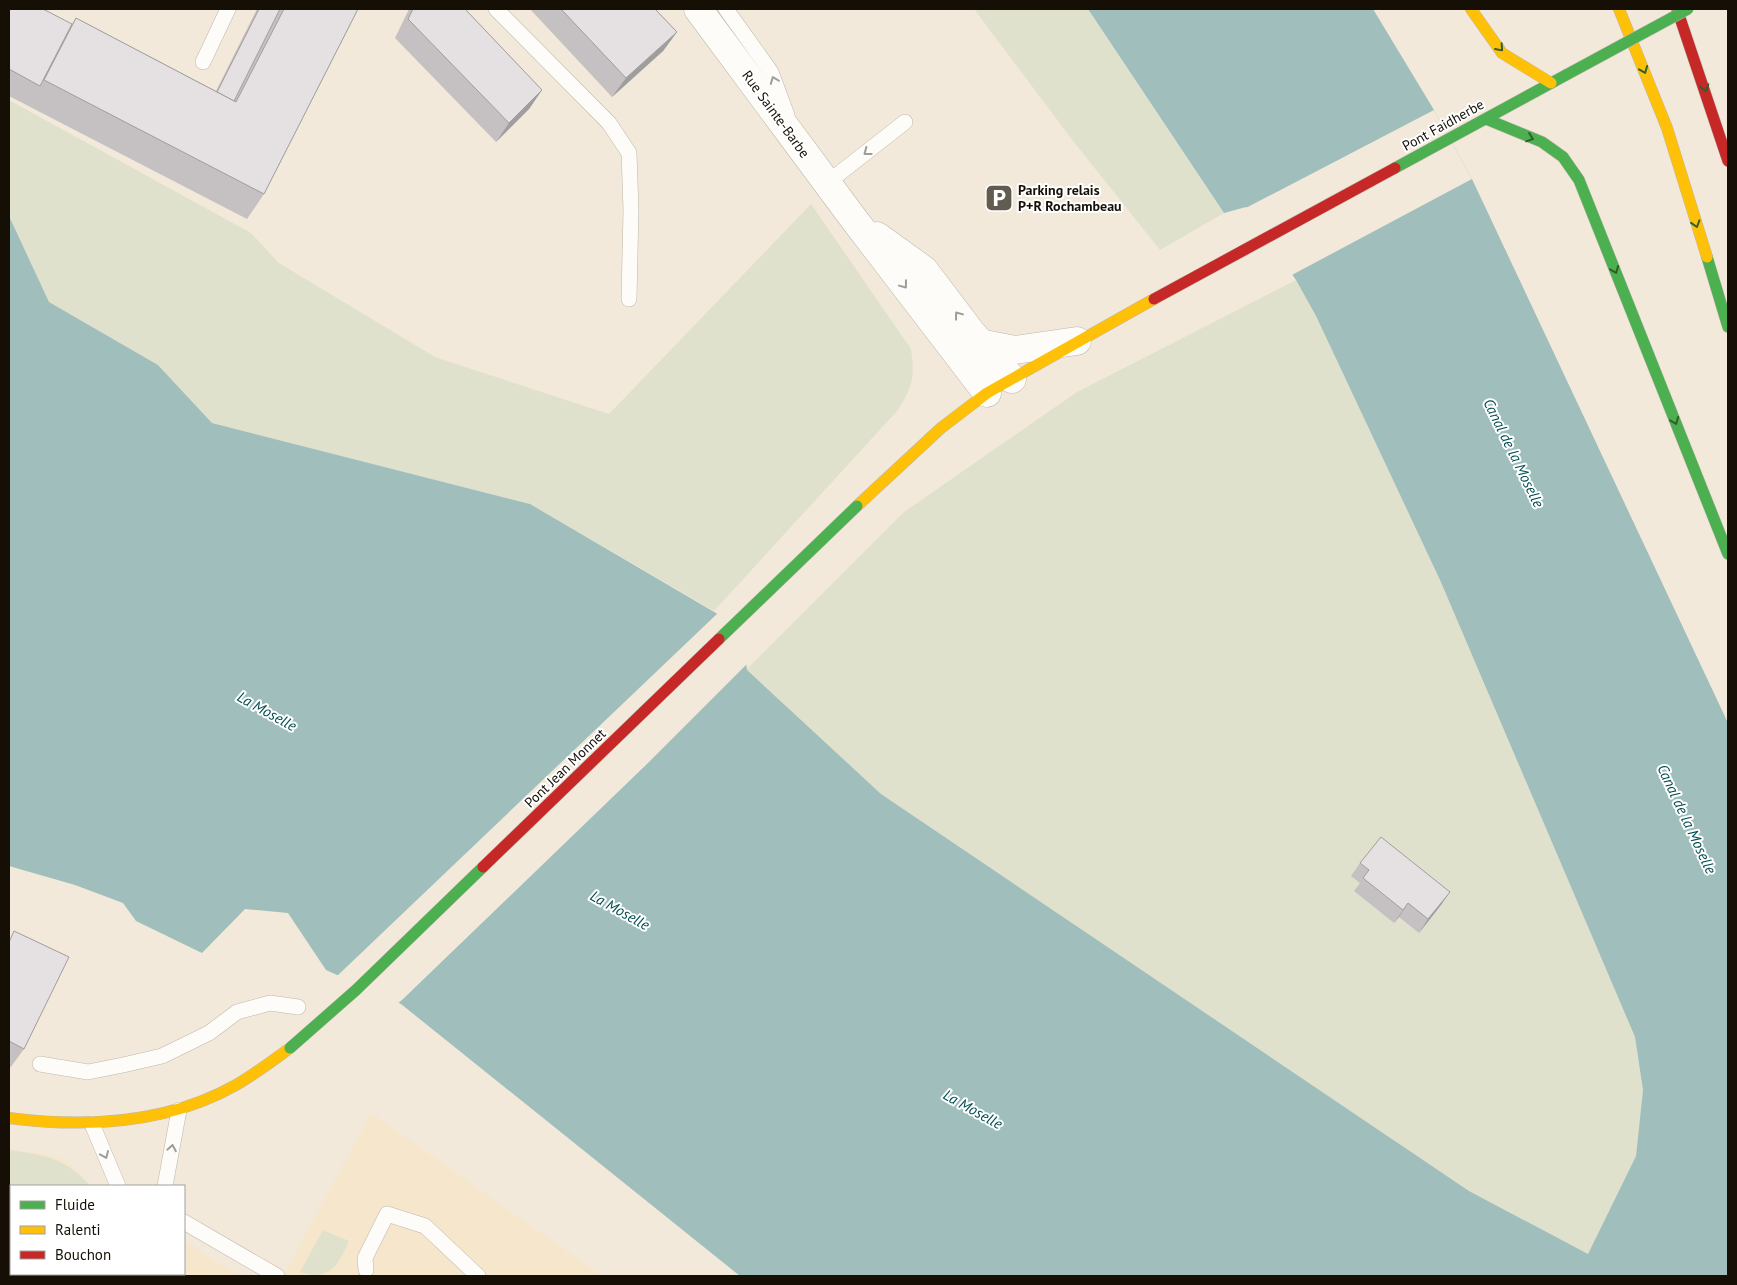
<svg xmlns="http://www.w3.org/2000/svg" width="1737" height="1285" font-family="'PT Sans',sans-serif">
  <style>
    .built { fill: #f6e6cc }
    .green { fill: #e0e1cd }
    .water { fill: #9fbebc }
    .pier { fill: #f2e9da }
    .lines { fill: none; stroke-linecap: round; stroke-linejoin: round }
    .lane-casing { stroke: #beb7ab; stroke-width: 16 }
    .street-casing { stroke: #beb7ab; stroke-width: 29 }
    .fast-casing { stroke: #beb7ab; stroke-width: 12 }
    .slow-casing { stroke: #beb7ab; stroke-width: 12 }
    .jam-casing { stroke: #beb7ab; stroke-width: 12 }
    .lane { stroke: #fdfcf9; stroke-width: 15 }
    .street { stroke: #fdfcf9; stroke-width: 28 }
    .fast { stroke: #4caf50; stroke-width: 11 }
    .slow { stroke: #ffc107; stroke-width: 11 }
    .jam { stroke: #c62828; stroke-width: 11 }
    .fast-bridge-casing { stroke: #beb7ab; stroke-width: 12; stroke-linecap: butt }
    .jam-bridge-casing { stroke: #beb7ab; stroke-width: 12; stroke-linecap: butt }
    .fast-bridge { stroke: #4caf50; stroke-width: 11 }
    .jam-bridge { stroke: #c62828; stroke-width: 11 }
    .wall { fill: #c5c1c2 }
    .shaded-wall { fill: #a09d9e }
    .building { fill: #e5e0e1; stroke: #a09d9e }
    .oneway { stroke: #305f2b }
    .oneway2 { stroke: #a09d98 }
    .labels { text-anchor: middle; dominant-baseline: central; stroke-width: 4; stroke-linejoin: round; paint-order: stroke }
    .street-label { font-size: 14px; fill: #150f06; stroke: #fff }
    .poi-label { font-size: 14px; font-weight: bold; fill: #150f06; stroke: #fff; text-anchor: start }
    .water-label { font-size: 15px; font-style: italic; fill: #034d52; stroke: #fff }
  </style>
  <rect width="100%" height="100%" fill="#f2e9da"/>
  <g class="built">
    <polygon points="371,1113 602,1276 283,1276"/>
    <polygon points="9,1149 45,1154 64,1160 81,1174 90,1186 11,1186 11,1274 184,1274 184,1242 240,1276 9,1276"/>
  </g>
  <g class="green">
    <polygon points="974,9 1088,9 1224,213 1160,250 1073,141"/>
    <path d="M 9,100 L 251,233 L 279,263 L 435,357 L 609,414 L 811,204 L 911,349 C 915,376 913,386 898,410 L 714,611 L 530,504 L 212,423 L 158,365 L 49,302 L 9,216 Z"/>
    <polygon points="1296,280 1316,316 1440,580 1635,1037 1643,1090 1636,1156 1588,1254 1469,1191 881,794 746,670 904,512 1077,392"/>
    <path d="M 9,1150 C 44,1155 65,1157 90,1186 L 11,1186 L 11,1205 L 9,1204 Z"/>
    <path d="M 323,1230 L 349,1241 C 338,1265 330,1282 300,1272 Z"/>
  </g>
  <polygon class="water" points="1088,9 1373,9 1434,110 1472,179 1728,723 1728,1276 740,1276 401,1004 326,970 288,913 245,909 202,953 136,921 123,903 75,885 9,866 9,216 49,302 158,365 212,423 530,504 721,616 743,639 747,670 881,794 1469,1191 1588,1254 1636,1156 1643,1090 1635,1037 1440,580 1316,316 1296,280 1246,207 1224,213"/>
  <g class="pier">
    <polygon points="1434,110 1472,179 1290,276 1245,210 1240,211"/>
    <polygon points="719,612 745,638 748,663 648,763 402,1000 397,1004 336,977"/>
  </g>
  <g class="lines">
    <defs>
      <g id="lane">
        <polyline points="496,9 609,123 629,153 631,210 629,299"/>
        <polyline points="726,9 771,72 787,115"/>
        <polyline points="203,62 228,9"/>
        <polyline points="827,183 905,122"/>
        <polyline points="40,1064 88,1072 123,1065 162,1056 209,1033 237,1012 270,1003 298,1007"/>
        <polyline points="92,1124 118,1186"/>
        <polyline points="165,1186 179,1110"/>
        <polyline points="184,1222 277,1276"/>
        <polyline points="366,1270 365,1258 387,1214 425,1226 478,1276"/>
        <polyline points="109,1276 109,1274"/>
      </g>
      <g id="street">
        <polyline points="698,9 853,218 987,393"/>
        <polyline points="877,236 924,270 971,332 1012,379"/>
        <polyline points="984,344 1015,350 1077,341"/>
      </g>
      <g id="fast">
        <polyline points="1486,119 1542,142 1563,157 1579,180 1728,554"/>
        <polyline points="1395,168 1566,75"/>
        <polyline points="1707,257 1728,327"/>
      </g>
      <g id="slow">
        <polyline points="1471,9 1502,53 1551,83"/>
        <polyline points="1619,9 1667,128 1707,257"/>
        <polyline points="857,506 941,428 987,393 1154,299"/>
        <path d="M 9,1118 C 86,1128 167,1124 236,1085 C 255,1074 272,1061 290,1048"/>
      </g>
      <g id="jam">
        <polyline points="1677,9 1728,161"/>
        <polyline points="1154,299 1395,168"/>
      </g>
    </defs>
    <use href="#lane" class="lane-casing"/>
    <use href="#street" class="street-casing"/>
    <use href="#fast" class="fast-casing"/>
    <use href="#slow" class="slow-casing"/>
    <use href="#jam" class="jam-casing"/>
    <use href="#lane" class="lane"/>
    <use href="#street" class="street"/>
    <use href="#fast" class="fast"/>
    <use href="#slow" class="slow"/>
    <use href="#jam" class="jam"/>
    <defs>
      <g id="fast-bridge">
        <polyline points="1566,75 1688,9"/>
        <polyline points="719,639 857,506"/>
        <polyline points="290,1048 356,990 483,867"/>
      </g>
      <polyline id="jam-bridge" points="483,867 719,639"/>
    </defs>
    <use href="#fast-bridge" class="fast-bridge-casing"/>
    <use href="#jam-bridge" class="jam-bridge-casing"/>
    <use href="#fast-bridge" class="fast-bridge"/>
    <use href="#jam-bridge" class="jam-bridge"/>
  </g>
  <g class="wall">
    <polygon points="9,9 72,24 76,18 216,91 257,9 358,9 264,194 247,219 9,96"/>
    <polygon points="409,9 465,9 542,90 529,109 496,142 395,38"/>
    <polygon points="530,9 655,9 677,32 663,51 612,97"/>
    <polygon points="1360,863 1441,905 1419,933 1399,917 1394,923 1354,891 1360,883 1351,876"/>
    <polygon points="9,942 24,1049 10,1068 9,1067"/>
  </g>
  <g class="shaded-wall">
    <polygon points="677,32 663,51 612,97 626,78"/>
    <polygon points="542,90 529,109 496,142 509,123"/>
    <polygon points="1450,892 1441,905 1419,933 1428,919"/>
    <polygon points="1408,903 1399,917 1394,923 1403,910"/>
    <polygon points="11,1245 11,1251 9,1253 9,1247"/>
  </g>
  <g class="building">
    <polygon points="9,9 43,9 72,24 40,86 9,69"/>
    <polygon points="259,9 280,9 234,101 217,92"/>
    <polygon points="284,9 358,9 264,194 44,80 76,18 236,102"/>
    <polygon points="413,9 465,9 542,90 509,123 408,19"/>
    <polygon points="561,9 655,9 677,32 626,78"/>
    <polygon points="1381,837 1450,892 1428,919 1408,903 1403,910 1363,878 1369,870 1360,863"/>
    <polygon points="14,931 69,957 24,1049 9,1041 9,942"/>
    <polygon points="9,1196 11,1197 11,1200 9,1206"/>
    <polygon points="11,1200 11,1245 9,1247 9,1206"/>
  </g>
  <defs><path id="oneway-chevron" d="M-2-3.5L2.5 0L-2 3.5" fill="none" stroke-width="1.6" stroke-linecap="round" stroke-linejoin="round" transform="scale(1.25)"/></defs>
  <g class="oneway">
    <use href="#oneway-chevron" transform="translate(1500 48) rotate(49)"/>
    <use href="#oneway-chevron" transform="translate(1644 70) rotate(68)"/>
    <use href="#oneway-chevron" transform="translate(1705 88) rotate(71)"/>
    <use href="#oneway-chevron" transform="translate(1530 138) rotate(19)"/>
    <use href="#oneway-chevron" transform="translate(1696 224) rotate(73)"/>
    <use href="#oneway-chevron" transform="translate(1615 270) rotate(68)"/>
    <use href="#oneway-chevron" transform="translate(1675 421) rotate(68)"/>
  </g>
  <g class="oneway2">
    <use href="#oneway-chevron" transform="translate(774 80) rotate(-111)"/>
    <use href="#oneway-chevron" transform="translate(867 152) rotate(143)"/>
    <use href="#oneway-chevron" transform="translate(904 285) rotate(53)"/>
    <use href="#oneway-chevron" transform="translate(958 315) rotate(-127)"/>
    <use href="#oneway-chevron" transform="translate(172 1148) rotate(-80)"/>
    <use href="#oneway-chevron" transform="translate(105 1155) rotate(67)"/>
  </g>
  <defs>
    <symbol id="parking-square" viewBox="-11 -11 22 22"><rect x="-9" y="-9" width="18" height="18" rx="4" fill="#625b50" stroke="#fff"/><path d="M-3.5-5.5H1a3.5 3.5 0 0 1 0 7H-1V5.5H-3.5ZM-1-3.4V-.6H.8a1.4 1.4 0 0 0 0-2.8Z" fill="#fff"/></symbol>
  </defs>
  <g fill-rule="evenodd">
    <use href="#parking-square" x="983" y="182" width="32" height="32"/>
  </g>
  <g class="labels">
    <g class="street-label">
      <text transform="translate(776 114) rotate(54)">Rue Sainte-Barbe</text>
      <text transform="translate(1443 125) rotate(-29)">Pont Faidherbe</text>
      <text transform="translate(565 768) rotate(-44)">Pont Jean Monnet</text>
    </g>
    <g class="poi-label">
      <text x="1018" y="190">Parking relais<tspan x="1018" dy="16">P+R Rochambeau</tspan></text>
    </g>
    <g class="water-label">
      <text transform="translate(1514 453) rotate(64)">Canal de la Moselle</text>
      <text transform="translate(267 711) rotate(29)">La Moselle</text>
      <text transform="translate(1687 819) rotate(65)">Canal de la Moselle</text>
      <text transform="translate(620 910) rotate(29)">La Moselle</text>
      <text transform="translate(973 1109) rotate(29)">La Moselle</text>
    </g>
  </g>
  <rect width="1737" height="1285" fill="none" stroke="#150f06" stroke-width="20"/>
  <rect x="10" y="1185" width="175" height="90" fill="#ffffff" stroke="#a19f9b"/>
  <rect x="20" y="1201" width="25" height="8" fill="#4caf50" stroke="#a19f9b"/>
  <text x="55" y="1210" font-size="15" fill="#150f06">Fluide</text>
  <rect x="20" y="1226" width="25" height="8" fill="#ffc107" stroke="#a19f9b"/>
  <text x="55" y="1235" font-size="15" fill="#150f06">Ralenti</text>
  <rect x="20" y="1251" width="25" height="8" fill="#c62828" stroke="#a19f9b"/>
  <text x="55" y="1260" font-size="15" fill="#150f06">Bouchon</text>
</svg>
